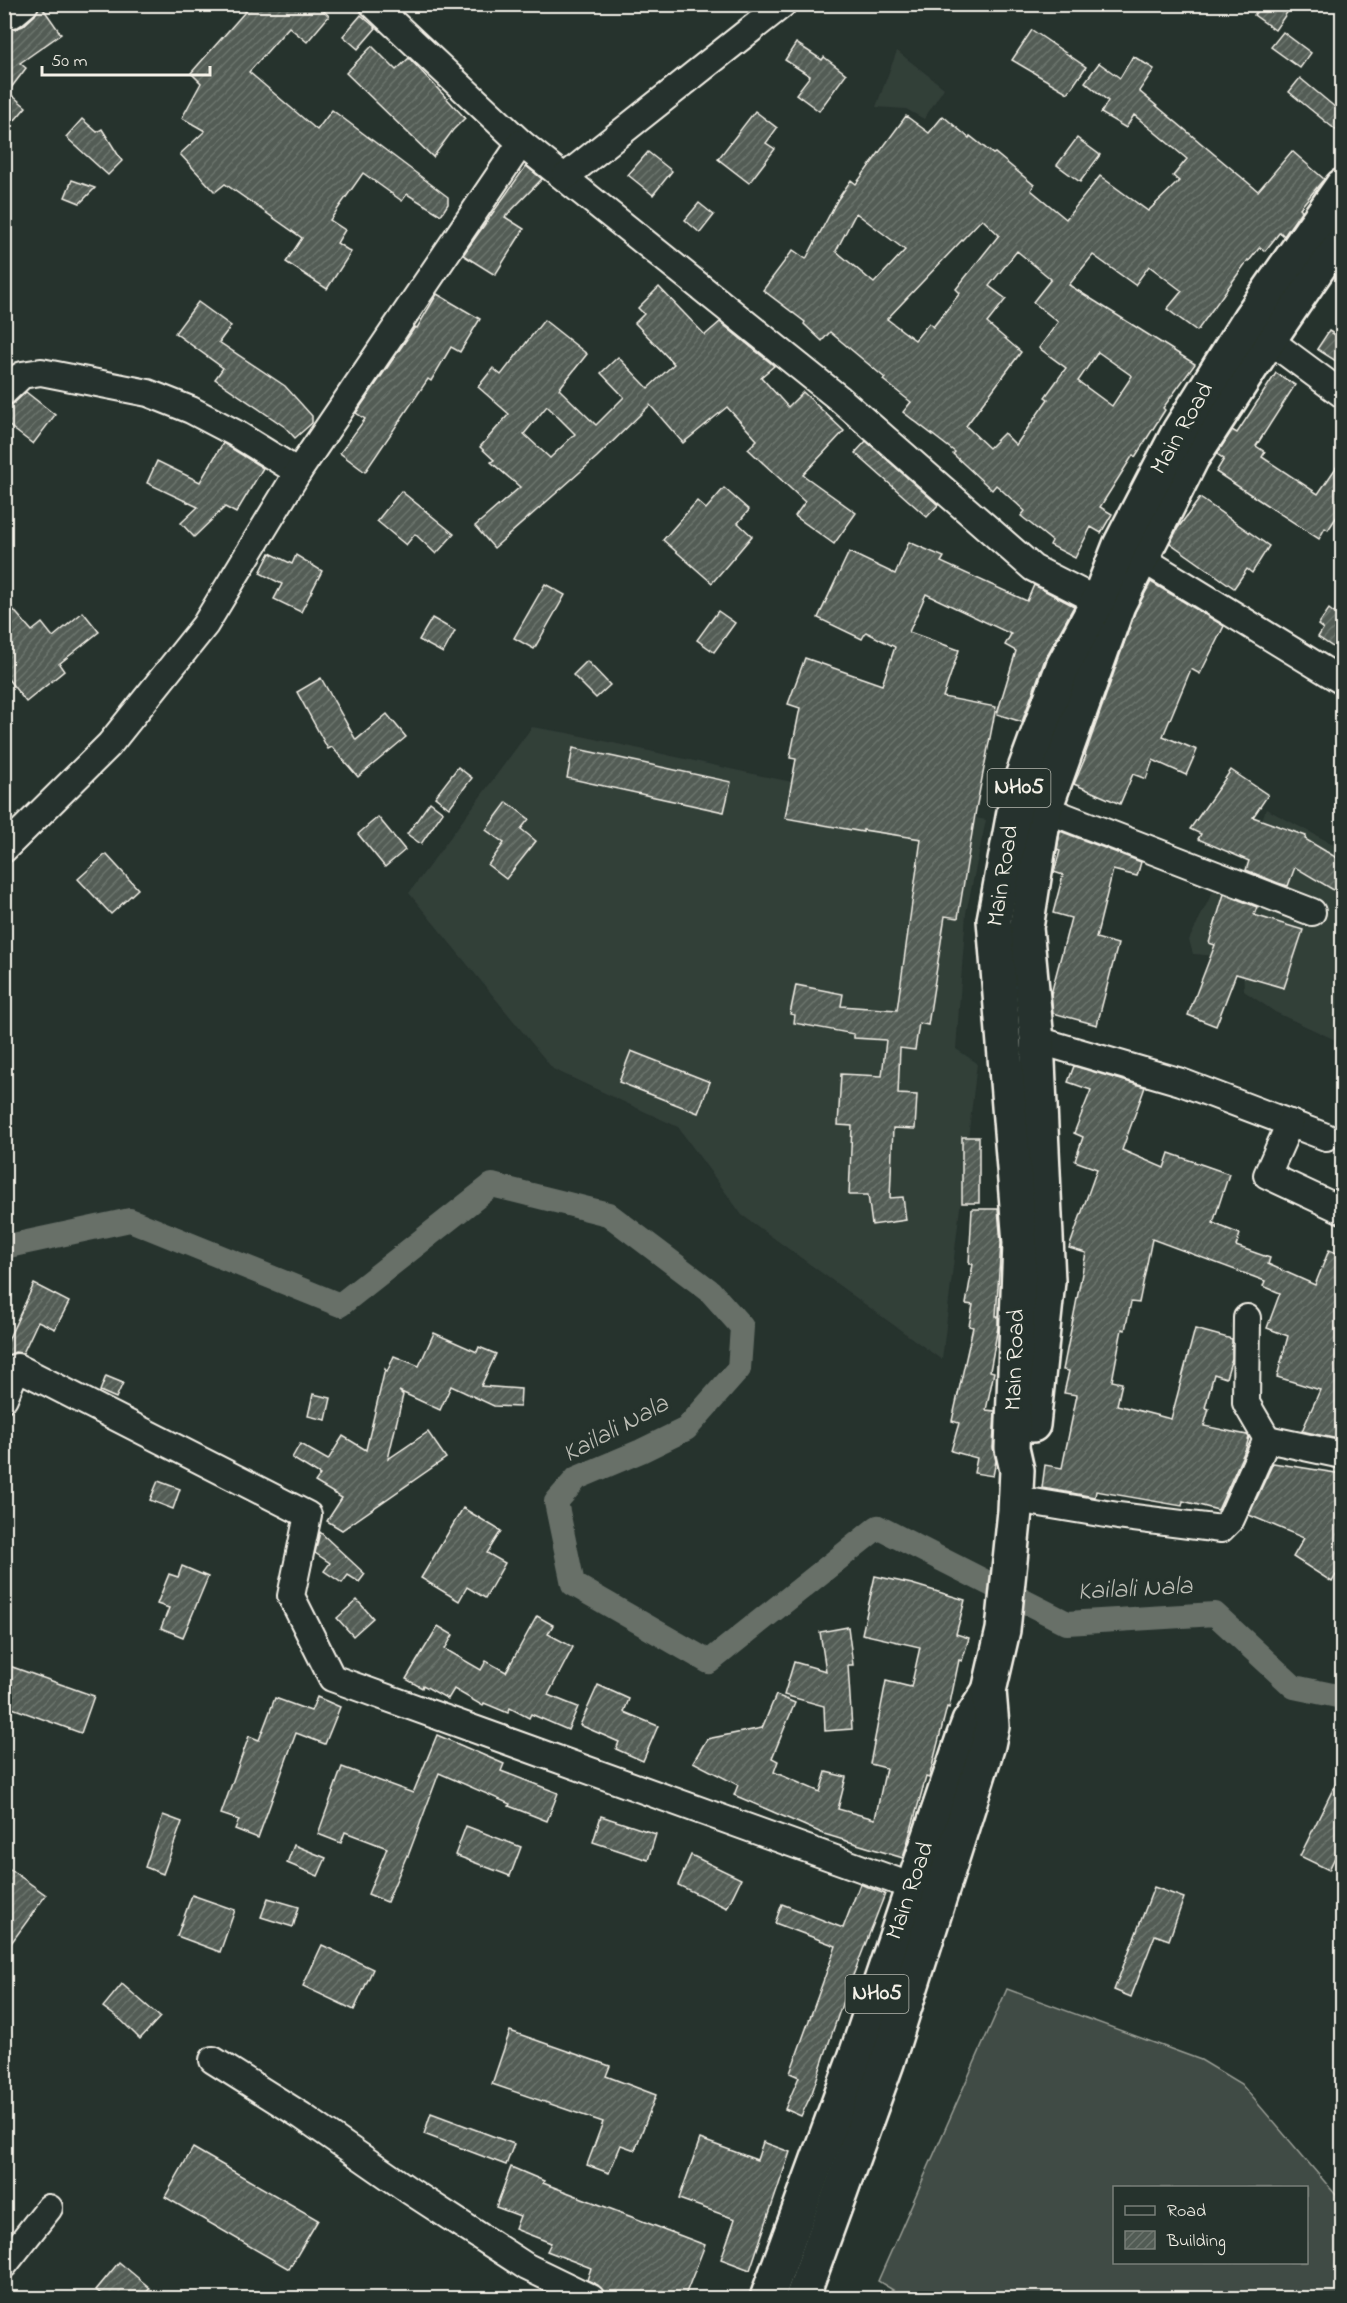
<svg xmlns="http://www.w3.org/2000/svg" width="1347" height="2303" font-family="'Indie Flower',sans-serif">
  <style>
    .built { fill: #333f39 }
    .pitch { fill: #414b45; stroke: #9a9e96; stroke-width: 1.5; fill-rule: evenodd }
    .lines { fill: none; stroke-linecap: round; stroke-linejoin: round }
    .canal { stroke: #676f68; stroke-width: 24 }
    .building { fill: url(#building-hatch); stroke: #f4f1e8; stroke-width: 1.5; fill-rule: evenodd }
    .minor-casing { stroke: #f4f1e8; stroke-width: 30 }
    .primary-casing { stroke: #f4f1e8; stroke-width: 38 }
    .minor { stroke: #26332d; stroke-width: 26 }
    .primary { stroke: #26332d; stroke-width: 33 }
    .labels { text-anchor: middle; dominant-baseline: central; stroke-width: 6; stroke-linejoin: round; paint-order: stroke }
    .shield { fill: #26332d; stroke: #b6b8b0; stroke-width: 1.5 }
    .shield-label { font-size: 22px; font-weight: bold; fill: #f4f1e8 }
    .street-label { font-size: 24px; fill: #f4f1e8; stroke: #26332d }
    .water-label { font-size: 26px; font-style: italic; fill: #bcbdb5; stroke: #26332d }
  </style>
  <defs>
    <pattern id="building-hatch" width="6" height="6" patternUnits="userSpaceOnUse" patternTransform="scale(1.5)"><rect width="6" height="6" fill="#525c55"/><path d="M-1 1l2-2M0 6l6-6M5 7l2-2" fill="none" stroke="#6c746d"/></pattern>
  </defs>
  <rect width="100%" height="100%" fill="#26332d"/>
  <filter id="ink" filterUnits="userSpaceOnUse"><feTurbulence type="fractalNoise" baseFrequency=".0167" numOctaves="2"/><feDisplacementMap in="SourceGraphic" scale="12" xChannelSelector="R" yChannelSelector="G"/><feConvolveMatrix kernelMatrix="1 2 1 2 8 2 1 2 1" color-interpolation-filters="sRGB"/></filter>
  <g filter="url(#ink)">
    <g class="built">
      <polygon points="897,51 944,88 924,119 906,109 876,107"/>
      <polygon points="532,727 568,733 762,776 986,820 966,913 956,1049 977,1063 942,1360 742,1215 678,1127 553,1069 409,893"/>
      <polygon points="1266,809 1342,849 1342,1043 1275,1012 1244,991 1243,958 1193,954 1189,940 1212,893 1225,881 1241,877"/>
    </g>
    <path class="pitch" d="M 1007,1989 L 1201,2060 L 1241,2084 L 1342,2202 L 1342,2298 L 906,2298 L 878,2281 ZM 1114,2188 L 1306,2188 L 1306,2262 L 1114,2262 Z"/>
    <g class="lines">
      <polyline class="canal" points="4,1247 130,1220 340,1305 492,1185 608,1214 710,1291 742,1327 739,1369 686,1429 641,1451 577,1478 556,1502 573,1584 709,1662 878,1527 1067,1623 1215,1614 1294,1687 1342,1697"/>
    </g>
    <g class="building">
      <polygon points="40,4 61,34 20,63 26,68 8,92 26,107 4,133 4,32 8,28 15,29 23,26 35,15"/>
      <polygon points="252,4 317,4 329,16 307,42 289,27 249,72 317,130 332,110 448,197 448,204 441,215 407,194 402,201 363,173 330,220 345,230 337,243 351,252 327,289 286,262 302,238 225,184 215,192 180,154 205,131 182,118 201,83 191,73"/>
      <polygon points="1262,4 1293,4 1275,30 1254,15"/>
      <polygon points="361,15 376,28 358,49 343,36"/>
      <polygon points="1032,30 1086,67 1068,93 1012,60"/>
      <polygon points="1283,32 1311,53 1300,68 1271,47"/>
      <polygon points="796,43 822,60 824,57 846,74 819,111 796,94 810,76 785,60"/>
      <polygon points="372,46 396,70 409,58 465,118 453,130 433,157 346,73"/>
      <path d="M 1133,56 L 1154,69 L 1139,91 L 1258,191 L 1292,151 L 1324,179 L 1300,208 L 1302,210 L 1284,236 L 1280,232 L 1265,251 L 1260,247 L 1249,261 L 1248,260 L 1197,331 L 1167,309 L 1182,291 L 1149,266 L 1135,285 L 1093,255 L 1069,285 L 1195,364 L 1163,408 L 1165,410 L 1135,457 L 1133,455 L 1100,507 L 1112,514 L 1101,533 L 1091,527 L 1075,558 L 1050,545 L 1052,541 L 1021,516 L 1025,511 L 996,485 L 992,490 L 953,454 L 955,452 L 903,412 L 911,402 L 883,380 L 885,378 L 830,332 L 822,341 L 804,324 L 805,322 L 763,290 L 793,250 L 806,259 L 838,199 L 851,180 L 856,184 L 906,116 L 929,133 L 943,116 L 969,138 L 970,136 L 993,154 L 995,153 L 1034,185 L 1031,190 L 1066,219 L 1100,176 L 1148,211 L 1179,181 L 1173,176 L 1187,159 L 1134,115 L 1126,128 L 1101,113 L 1108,101 L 1085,82 L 1099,63 L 1120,78 ZM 856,213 L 905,250 L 874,283 L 836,251 ZM 982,219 L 999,235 L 956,289 L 960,293 L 933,327 L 929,323 L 915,340 L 887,319 ZM 1017,251 L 1051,279 L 1033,302 L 1058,322 L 1039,348 L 1066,368 L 1045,397 L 1048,399 L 1016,445 L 1004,433 L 989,448 L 966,426 L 1021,352 L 987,323 L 1006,299 L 989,286 ZM 1098,352 L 1132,376 L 1112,406 L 1078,381 Z"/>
      <polygon points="1300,78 1342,113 1342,135 1289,92"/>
      <polygon points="755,111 777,128 766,143 775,149 749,183 718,159"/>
      <polygon points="82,119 97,132 102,129 122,161 108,175 66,137"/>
      <polygon points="1077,138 1100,155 1080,182 1057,165"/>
      <polygon points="648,152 672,171 653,195 628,175"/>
      <polygon points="526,166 542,179 505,217 524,229 495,275 463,255"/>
      <polygon points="72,180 95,188 80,203 65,197"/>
      <polygon points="699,203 714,215 700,233 685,220"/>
      <path d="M 659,287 L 705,335 L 720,322 L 772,364 L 774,366 L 761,377 L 788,407 L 803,392 L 844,431 L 803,475 L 856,513 L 834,544 L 795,516 L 805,502 L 748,449 L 757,440 L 727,407 L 683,443 L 650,405 L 597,457 L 494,548 L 475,526 L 520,487 L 491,462 L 494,460 L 480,447 L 509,414 L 478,387 L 493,368 L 501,375 L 544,320 L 587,354 L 559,389 L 596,425 L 624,397 L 601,373 L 618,357 L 648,388 L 674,364 L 635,323 L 644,314 L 638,308 ZM 547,406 L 575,434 L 550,458 L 524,434 Z"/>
      <polygon points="437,294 480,319 460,352 451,347 431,381 428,379 365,472 340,453 365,419 356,413 415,327 417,328"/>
      <polygon points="198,302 231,326 219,342 285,386 312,416 312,423 295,438 285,427 215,379 223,368 175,333"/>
      <polygon points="1329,331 1342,339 1342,365 1317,349"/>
      <polygon points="1276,373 1295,385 1256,446 1265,452 1262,457 1318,494 1342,459 1342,509 1328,530 1325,528 1319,539 1216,472 1224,459 1217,454 1232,430 1237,433"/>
      <polygon points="26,392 55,415 33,444 4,422 4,407 14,403"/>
      <polygon points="866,441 938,505 927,517 855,453"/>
      <polygon points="223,443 263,468 236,513 225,507 194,537 181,523 198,507 147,483 157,461 200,482"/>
      <polygon points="724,488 749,510 738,523 752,536 712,583 663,540 697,501 706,509"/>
      <polygon points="401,491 454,534 436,554 415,534 406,545 377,521"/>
      <polygon points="1200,498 1269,546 1252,573 1247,569 1234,588 1170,543 1178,528"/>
      <polygon points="909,542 944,557 941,562 1027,601 1034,585 1074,606 1045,659 1022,722 997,714 1016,651 1005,645 1011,634 926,594 909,632 959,650 943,697 996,707 976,809 958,918 945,916 928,1025 919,1023 915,1050 900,1048 898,1094 917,1095 915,1129 893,1128 890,1198 903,1197 906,1220 872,1225 868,1195 849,1195 852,1126 838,1125 841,1074 882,1076 886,1040 854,1038 854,1034 794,1023 795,1015 790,1014 796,985 843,994 841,1006 897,1010 921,839 863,830 863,832 785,818 796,759 790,758 800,708 788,704 805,658 882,685 895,647 866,632 862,639 818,618 849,552 895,574"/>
      <polygon points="270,553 292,564 296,555 322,571 301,612 274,599 282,584 260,573"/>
      <polygon points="1151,582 1224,626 1200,674 1191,669 1163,736 1197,750 1186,775 1153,760 1146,779 1133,774 1120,804 1074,784 1086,756 1085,755 1135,612"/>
      <polygon points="545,584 565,595 534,649 514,638"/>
      <polygon points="4,599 32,631 42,623 53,637 83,612 99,632 59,664 64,671 26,702 4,674"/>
      <polygon points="1342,600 1342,653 1318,637 1323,629 1318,625 1329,609 1334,613"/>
      <polygon points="718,611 735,623 714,652 697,640"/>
      <polygon points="432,618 455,631 443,653 419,640"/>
      <polygon points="587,661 610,685 596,698 573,675"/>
      <polygon points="321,678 356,740 387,714 406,737 358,777 332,747 328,749 297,692"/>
      <polygon points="573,748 731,782 724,812 567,778"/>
      <polygon points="458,767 472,778 449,808 435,797"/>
      <polygon points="1231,770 1268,795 1253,817 1306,836 1305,839 1342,861 1342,895 1295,867 1288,886 1278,883 1246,870 1249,861 1198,839 1201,834 1190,829"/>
      <polygon points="430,802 443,812 421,844 407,834"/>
      <polygon points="507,802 529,819 521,829 536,841 506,879 488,865 504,843 486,830"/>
      <polygon points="378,817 405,850 385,867 358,834"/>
      <polygon points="1060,831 1141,862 1137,876 1113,870 1096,938 1118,944 1097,1025 1053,1013 1051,994 1071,918 1053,913 1063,875 1054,872 1060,851 1057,850"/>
      <polygon points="106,854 138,889 111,914 78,879"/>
      <polygon points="1224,894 1257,907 1254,915 1303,930 1284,988 1236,974 1216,1026 1188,1015 1215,945 1209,943"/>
      <polygon points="631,1051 710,1082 698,1113 619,1082"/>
      <polygon points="1074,1066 1145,1087 1122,1150 1164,1168 1169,1153 1229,1174 1213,1223 1240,1234 1236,1246 1270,1258 1268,1264 1315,1285 1329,1250 1342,1255 1342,1440 1302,1431 1320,1390 1277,1377 1288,1336 1267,1328 1280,1293 1263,1286 1265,1281 1152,1239 1139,1303 1131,1302 1125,1330 1122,1329 1112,1381 1122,1383 1117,1405 1171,1419 1195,1329 1232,1339 1232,1358 1226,1378 1214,1374 1205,1408 1209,1409 1204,1426 1247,1435 1249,1437 1246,1448 1218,1510 1183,1501 1182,1506 1096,1491 1095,1497 1042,1488 1045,1465 1062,1468 1077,1395 1064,1393 1069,1371 1063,1370 1086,1253 1069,1248 1097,1169 1075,1161 1083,1137 1074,1133 1091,1090 1068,1082"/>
      <rect x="962" y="1137" width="17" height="66"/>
      <polygon points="972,1209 998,1209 1001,1243 996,1316 998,1316 998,1327 990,1371 994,1372 986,1410 995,1411 993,1448 996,1461 993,1476 974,1473 977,1458 951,1451 959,1423 952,1421 973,1327 969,1326 973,1305 966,1304 973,1264 969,1264"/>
      <polygon points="34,1284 69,1302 55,1329 38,1321 23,1353 15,1352 9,1355 4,1359 4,1349"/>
      <polygon points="434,1333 477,1352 479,1347 496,1354 481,1386 521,1389 520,1407 494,1406 451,1386 440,1410 399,1391 403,1395 388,1459 428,1432 446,1458 342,1530 327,1521 342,1498 315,1482 320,1475 292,1458 300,1444 328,1460 343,1436 366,1450 385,1369 387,1372 394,1356 419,1366"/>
      <polygon points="106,1376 123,1383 116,1398 100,1391"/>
      <polygon points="313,1394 331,1398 326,1420 308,1416"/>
      <polygon points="1273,1463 1342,1474 1342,1579 1336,1575 1332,1582 1293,1557 1304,1538 1249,1515"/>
      <polygon points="158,1481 180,1489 173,1509 150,1500"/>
      <polygon points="463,1508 501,1531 487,1553 505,1563 485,1598 467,1587 459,1601 421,1578"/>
      <polygon points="320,1532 365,1574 359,1582 348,1575 342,1583 324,1571 330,1563 315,1553"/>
      <polygon points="182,1566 208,1577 183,1637 161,1628 169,1608 157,1604 169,1574 178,1577"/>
      <polygon points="875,1576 912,1584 965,1600 956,1634 969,1638 962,1661 959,1660 949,1708 947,1707 929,1778 926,1777 903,1858 824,1834 734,1795 738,1785 693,1762 707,1739 762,1728 776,1695 795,1703 772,1758 778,1761 774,1772 820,1792 826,1772 846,1777 838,1809 875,1819 886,1768 870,1764 886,1681 911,1687 920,1647 862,1634"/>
      <polygon points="357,1600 373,1618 353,1636 337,1618"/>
      <polygon points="537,1616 553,1625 548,1634 573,1647 548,1695 578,1707 568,1730 531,1714 529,1718 510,1708 508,1713 484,1703 483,1706 454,1689 448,1699 423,1685 422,1688 406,1679 438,1626 453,1635 445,1649 481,1670 486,1661 506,1672"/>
      <polygon points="848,1627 853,1665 848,1665 852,1729 825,1731 824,1706 784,1695 794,1662 826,1671 820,1632"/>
      <polygon points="4,1664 94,1696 81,1733 4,1705"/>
      <polygon points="598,1685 629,1699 624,1712 658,1726 643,1761 616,1749 619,1742 580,1725"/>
      <polygon points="317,1697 340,1707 325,1744 296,1733 258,1838 235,1829 239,1820 221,1814 249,1736 259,1740 275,1698 311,1711"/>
      <polygon points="437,1735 504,1764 501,1771 558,1793 547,1821 509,1806 510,1804 439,1773 408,1856 407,1855 387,1902 368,1894 387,1848 345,1832 341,1843 318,1834 342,1767 413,1793"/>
      <polygon points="1342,1771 1342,1842 1329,1870 1300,1856"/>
      <polygon points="163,1815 182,1822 163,1874 145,1867"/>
      <polygon points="601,1816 656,1834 648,1860 593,1842"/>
      <polygon points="466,1826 521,1847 510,1876 455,1855"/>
      <polygon points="294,1845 326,1858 318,1876 287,1863"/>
      <polygon points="691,1855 741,1879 727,1908 678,1885"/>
      <polygon points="4,1865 46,1895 4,1953"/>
      <polygon points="860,1884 885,1894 843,2001 812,2093 801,2116 785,2109 799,2077 790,2073 836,1946 775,1923 782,1904 843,1928"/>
      <polygon points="1154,1887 1184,1898 1169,1940 1155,1935 1131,1997 1114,1990"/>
      <polygon points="192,1895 235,1910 220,1952 177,1936"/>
      <polygon points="268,1898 299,1907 293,1927 261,1917"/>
      <polygon points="322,1945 373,1969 354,2010 303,1986"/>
      <polygon points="122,1984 160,2017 140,2039 122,2021 103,2007"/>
      <polygon points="510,2031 610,2066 606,2076 656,2095 635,2150 621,2145 609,2173 587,2165 603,2122 492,2084"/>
      <polygon points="431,2113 514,2144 506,2165 424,2134"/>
      <polygon points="700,2139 757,2160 763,2142 790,2152 750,2270 721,2259 735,2219 679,2199"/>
      <polygon points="193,2148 318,2220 289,2269 165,2197"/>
      <polygon points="511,2167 544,2181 543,2183 705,2245 684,2298 617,2298 605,2294 598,2285 587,2280 591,2268 547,2251 551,2243 515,2229 520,2216 496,2207"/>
      <polygon points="119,2262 150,2288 142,2298 106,2298 96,2290"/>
    </g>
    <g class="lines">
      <defs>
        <g id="minor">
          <polyline points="373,4 521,143 840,399 1033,568 1098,601 1116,605"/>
          <polyline points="13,14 25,4"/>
          <polyline points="565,177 783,4"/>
          <polyline points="1269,340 1342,394"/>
          <polyline points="4,392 22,375 41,372 148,393 191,410 235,433 298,472"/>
          <polyline points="1141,558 1342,681"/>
          <polyline points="1045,809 1312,912"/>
          <polyline points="4,849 109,745 205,625 298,472 521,143"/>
          <polyline points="1037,1040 1181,1082 1326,1137"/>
          <polyline points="1290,1123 1267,1175 1342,1210"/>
          <polyline points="1247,1318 1246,1403 1267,1439"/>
          <polyline points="4,1398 17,1367 308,1515 291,1596 332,1678 913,1887"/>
          <polyline points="1016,1499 1118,1516 1221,1529 1231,1519 1267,1439 1342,1455"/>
          <polyline points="213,2060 302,2116 410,2191 527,2267 591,2298"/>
          <polyline points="4,2265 49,2208"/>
        </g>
        <g id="primary">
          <polyline points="1033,1425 1048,1281 1037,1040 1026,928 1045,809 1118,605 1192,458 1269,340 1342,233"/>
          <polyline points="767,2298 856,2055 963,1738 969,1722 989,1691"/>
          <polyline points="802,2298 887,2063 988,1745 992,1726 989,1691 1003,1630 1015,1511 1017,1470 1012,1448 1020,1243 994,920 1019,785 1063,666 1098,601 1120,545 1179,431 1249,319 1342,186"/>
        </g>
      </defs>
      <use href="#minor" class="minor-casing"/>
      <use href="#primary" class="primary-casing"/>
      <use href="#minor" class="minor"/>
      <use href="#primary" class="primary"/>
    </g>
  </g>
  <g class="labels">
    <g class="shield">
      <rect x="987.5" y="769" width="63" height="38" rx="4.5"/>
      <rect x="845.5" y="1975" width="63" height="38" rx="4.5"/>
    </g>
    <g class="shield-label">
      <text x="1019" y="788">NH05</text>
      <text x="877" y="1994">NH05</text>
    </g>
    <g class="street-label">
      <text transform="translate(1183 429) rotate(-60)">Main Road</text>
      <text transform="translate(1004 876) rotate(-81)">Main Road</text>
      <text transform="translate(1016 1360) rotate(-88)">Main Road</text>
      <text transform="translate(911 1891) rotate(-71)">Main Road</text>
    </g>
    <g class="water-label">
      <text transform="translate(616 1430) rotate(-28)">Kailali Nala</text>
      <text transform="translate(1135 1590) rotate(-3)">Kailali Nala</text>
    </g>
  </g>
  <rect width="1347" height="2303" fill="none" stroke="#26332d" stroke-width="24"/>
  <rect x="12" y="12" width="1323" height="2279" fill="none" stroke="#f4f1e8" stroke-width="2" filter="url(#ink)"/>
  <rect x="1113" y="2186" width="195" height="78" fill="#26332d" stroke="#787f78" stroke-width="1.5"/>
  <rect x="1125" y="2206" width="30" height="9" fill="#26332d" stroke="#787f78" stroke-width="1.5"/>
  <text x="1167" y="2216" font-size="18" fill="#f4f1e8">Road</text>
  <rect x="1125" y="2231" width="30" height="18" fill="url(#building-hatch)" stroke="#787f78" stroke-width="1.5"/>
  <text x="1167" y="2246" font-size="18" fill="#f4f1e8">Building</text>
  <path d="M42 66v9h168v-9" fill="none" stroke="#f4f1e8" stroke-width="3"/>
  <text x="51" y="66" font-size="18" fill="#f4f1e8" stroke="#26332d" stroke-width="4.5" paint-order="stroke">50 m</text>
</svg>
